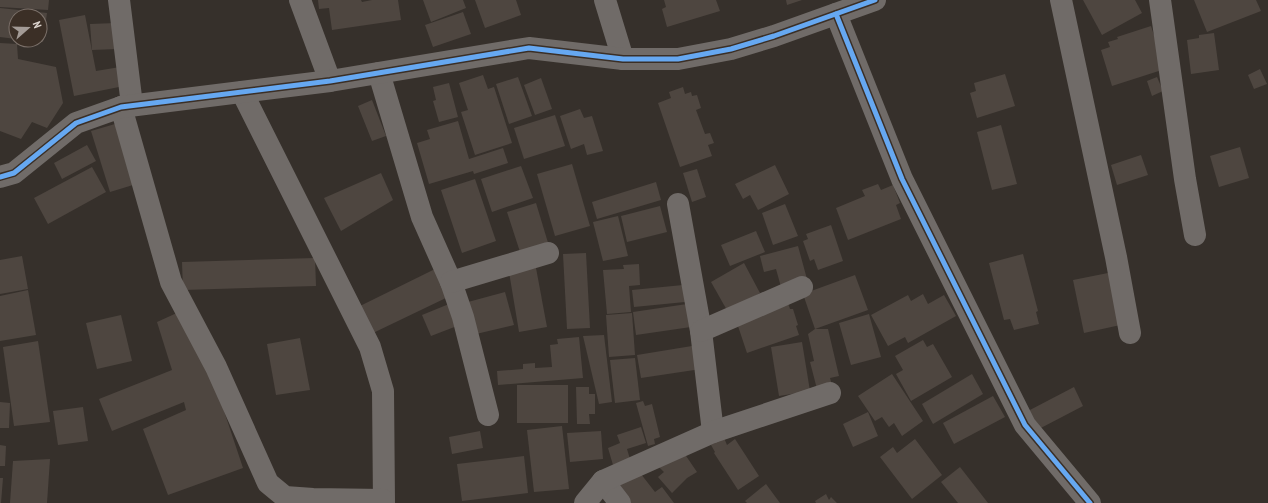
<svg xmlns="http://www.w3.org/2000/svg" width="1268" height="503" font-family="'PT Sans Narrow',sans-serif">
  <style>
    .building { fill: #4e4640 }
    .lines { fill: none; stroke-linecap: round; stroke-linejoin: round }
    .minor { stroke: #706b68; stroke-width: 22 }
    .cycleway-casing { stroke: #3b2f26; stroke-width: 8 }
    .cycleway { stroke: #66a8f1; stroke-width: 5 }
  </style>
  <rect width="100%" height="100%" fill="#36302b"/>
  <g class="building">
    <polygon points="0,0 49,0 48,10 0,7"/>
    <polygon points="318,0 361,0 362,2 372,0 398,0 401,20 332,30 329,8 319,9"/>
    <polygon points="423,0 463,0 466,8 431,22"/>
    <polygon points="475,0 516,0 521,15 485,28"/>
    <polygon points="664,0 716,0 720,11 667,27 662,9 666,7"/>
    <polygon points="786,0 802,0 787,5"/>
    <polygon points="1083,0 1135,0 1142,13 1102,35"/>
    <polygon points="1194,0 1256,0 1261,11 1207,32"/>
    <polygon points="0,8 47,13 43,42 34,41 40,40 40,16 16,16 16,39 0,37"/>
    <polygon points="463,12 471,34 433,47 425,25"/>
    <polygon points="85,15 96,71 120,67 124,86 74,96 59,20"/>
    <polygon points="116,23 117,49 92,50 90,24"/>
    <polygon points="1151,26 1165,69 1112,86 1101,50 1110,47 1108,42 1118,39 1117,37"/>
    <polygon points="1214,33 1219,70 1191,74 1187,40 1199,38 1199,35"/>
    <polygon points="0,43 17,44 18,59 56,67 63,103 47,128 32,122 21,139 0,131"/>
    <polygon points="1260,69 1267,84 1254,89 1248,75"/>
    <polygon points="1005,74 1015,106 977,118 970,93 976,91 974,83"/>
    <polygon points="483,75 488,89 494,87 512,143 475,155 461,112 468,110 459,83"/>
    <polygon points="518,77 532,116 509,124 496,84"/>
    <polygon points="1157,77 1163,91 1152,96 1147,81"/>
    <polygon points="541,78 552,109 535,115 524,85"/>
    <polygon points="449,83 458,117 439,122 433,101 436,100 433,87"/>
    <polygon points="683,87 685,94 691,92 692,96 697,95 701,108 696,110 705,134 710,133 714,143 708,145 712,156 680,167 658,103 671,98 669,92"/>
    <polygon points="372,100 386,136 372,141 358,106"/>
    <polygon points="580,109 584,118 592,116 603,151 587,155 584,144 571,149 560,116"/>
    <polygon points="555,115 565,146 524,159 514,128"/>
    <polygon points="458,121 469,159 503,148 508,163 474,174 473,171 429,184 417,143 430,139 427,130"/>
    <polygon points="115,124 133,185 110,192 91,131"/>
    <polygon points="1001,125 1017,184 992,190 977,132"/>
    <polygon points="87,145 96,161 62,179 54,163"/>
    <polygon points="1240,147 1249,178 1219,187 1210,156"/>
    <polygon points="1141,155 1148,175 1117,185 1111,165"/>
    <polygon points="572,164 590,226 555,236 537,174"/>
    <polygon points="775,165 789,194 758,210 750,195 743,199 735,184"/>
    <polygon points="521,166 533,198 492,212 481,179"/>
    <polygon points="92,167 106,192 48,224 34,198"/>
    <polygon points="697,169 706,197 692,202 683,173"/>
    <polygon points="381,173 393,200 341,231 324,198"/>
    <polygon points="475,179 496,241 462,253 441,190"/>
    <polygon points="656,182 661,200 597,219 592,202"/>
    <polygon points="878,184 881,190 893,185 900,203 896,205 901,219 848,240 836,208 865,196 862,190"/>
    <polygon points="536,203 549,246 521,255 507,212"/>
    <polygon points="785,204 798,236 773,245 762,213"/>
    <polygon points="660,206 667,232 627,242 621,216"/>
    <polygon points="618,216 628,256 603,261 593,222"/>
    <polygon points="831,225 843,261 818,270 814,259 810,261 803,241 808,239 806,234"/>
    <polygon points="756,231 765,252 730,266 721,245"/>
    <polygon points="798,246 807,279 781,287 776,269 764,272 760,256"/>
    <polygon points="586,253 590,328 567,329 563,254"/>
    <polygon points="1023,254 1038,311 1036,312 1039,324 1014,330 1010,319 1004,320 989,263"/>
    <polygon points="22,256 28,289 0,294 0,260"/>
    <polygon points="315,258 316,286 183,290 182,262"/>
    <polygon points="744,263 760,293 728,312 711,282"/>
    <polygon points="639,264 640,285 629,286 631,312 607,314 603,270 624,269 623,265"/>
    <polygon points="536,268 547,327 519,332 509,272"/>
    <polygon points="435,269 448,297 373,333 360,306"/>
    <polygon points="1113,272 1125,324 1084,333 1073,280"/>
    <polygon points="855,275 868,310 815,329 828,329 839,376 830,378 832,385 817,389 810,362 814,361 808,334 815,329 803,294"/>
    <polygon points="683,285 685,302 634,307 632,290"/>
    <polygon points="28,290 36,335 0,341 0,296"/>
    <polygon points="505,292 514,325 476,334 468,302"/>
    <polygon points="923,294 928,304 944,295 956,316 908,343 905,337 888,346 871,315 908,295 911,301"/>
    <polygon points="788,303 790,309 793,309 798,325 796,326 799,335 747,353 737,323"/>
    <polygon points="449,304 457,326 431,336 422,315"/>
    <polygon points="687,304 691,327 636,335 633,312"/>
    <polygon points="179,312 218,393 243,468 168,495 143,429 186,410 184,402 112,431 99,399 172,370 157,322"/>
    <polygon points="632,313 635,355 609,357 606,315"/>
    <polygon points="869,314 881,357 851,365 839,323"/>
    <polygon points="121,315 132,361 97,369 86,323"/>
    <polygon points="604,335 612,402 599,404 583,336"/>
    <polygon points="579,337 583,378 498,385 497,371 523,369 523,364 535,363 535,368 552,367 550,345 558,344 557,339"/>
    <polygon points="300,338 310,390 276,395 267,344"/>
    <polygon points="923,340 927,347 933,344 952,377 911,401 896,374 903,370 895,356"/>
    <polygon points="38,341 50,422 14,426 3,347"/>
    <polygon points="802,342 810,391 779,396 771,347"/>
    <polygon points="698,345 701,369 641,378 637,355"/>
    <polygon points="635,358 640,400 615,403 610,360"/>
    <polygon points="892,374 923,421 902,436 894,423 889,427 882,417 875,421 858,396"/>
    <polygon points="972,374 983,394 933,424 922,404"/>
    <rect x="517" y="385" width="51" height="38"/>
    <polygon points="576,387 589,387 589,394 595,394 595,414 589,414 590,424 577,424"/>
    <polygon points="1074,387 1083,406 1037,430 1028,411"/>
    <polygon points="993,396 1005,417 954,444 943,423"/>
    <polygon points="643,401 645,406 652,404 660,437 654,439 655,444 648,446 636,403"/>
    <polygon points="0,402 10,403 9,428 0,428"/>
    <polygon points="83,407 88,441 58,445 53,411"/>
    <polygon points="868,412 878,436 853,447 843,424"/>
    <polygon points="562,426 569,489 534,492 527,430"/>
    <polygon points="641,427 646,443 627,449 630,459 613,465 608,448 620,443 617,435"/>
    <polygon points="480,431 483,448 452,454 449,437"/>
    <polygon points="601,431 603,459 570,462 567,433"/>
    <polygon points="724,438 727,445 735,439 759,476 738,490 714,453 715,452 711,445"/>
    <polygon points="915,439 942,475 912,499 880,457 893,447 897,453"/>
    <polygon points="0,445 6,446 5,466 0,466"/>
    <polygon points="684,453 697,472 687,478 672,493 658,477 664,472 658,466"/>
    <polygon points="524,456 528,493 462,501 457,464"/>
    <polygon points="50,459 47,503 10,503 13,461"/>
    <polygon points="960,467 988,503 958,503 941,482"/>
    <polygon points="637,469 655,492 662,487 674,503 628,503 615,486"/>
    <polygon points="0,478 3,478 1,503 0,503"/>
    <polygon points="766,484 780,503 747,503 745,501"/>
    <polygon points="826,494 829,500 831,497 837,503 816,503 815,501"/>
  </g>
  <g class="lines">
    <g class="minor">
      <polyline points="119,0 132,105"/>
      <polyline points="300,0 330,81"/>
      <polyline points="605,0 623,59"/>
      <polyline points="1061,0 1116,257 1130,333"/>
      <polyline points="1160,0 1185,179 1195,235"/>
      <polyline points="836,14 902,179 1025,425 1090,503"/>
      <polyline points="379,73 422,217 451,282 463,317 488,415"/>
      <polyline points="242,92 370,347 383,391 384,503"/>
      <polyline points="121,107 171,282 216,367 268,483 285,497 313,499 383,500"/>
      <polyline points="0,177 14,173 76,123 121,107 330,81 529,48 623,59 678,59 731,49 774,36 875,0"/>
      <polyline points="678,204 701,331 713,432"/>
      <polyline points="451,282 548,253"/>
      <polyline points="701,331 802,287"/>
      <polyline points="603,481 620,503"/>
      <polyline points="585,503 603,481 713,432 830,393"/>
    </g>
    <defs>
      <g id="cycleway">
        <polyline points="836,14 902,179 1025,425 1090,503"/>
        <polyline points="0,177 14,173 76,123 121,107 330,81 529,48 623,59 678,59 731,49 774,36 875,0"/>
      </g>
    </defs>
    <use href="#cycleway" class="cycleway-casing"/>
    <use href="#cycleway" class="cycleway"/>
  </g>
  <g transform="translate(28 28) rotate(70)"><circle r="19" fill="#3b2f26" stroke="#7c716a"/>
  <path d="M0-3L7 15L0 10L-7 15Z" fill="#a39b96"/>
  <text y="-6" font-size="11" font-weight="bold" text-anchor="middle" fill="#ddd5cf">N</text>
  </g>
</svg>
